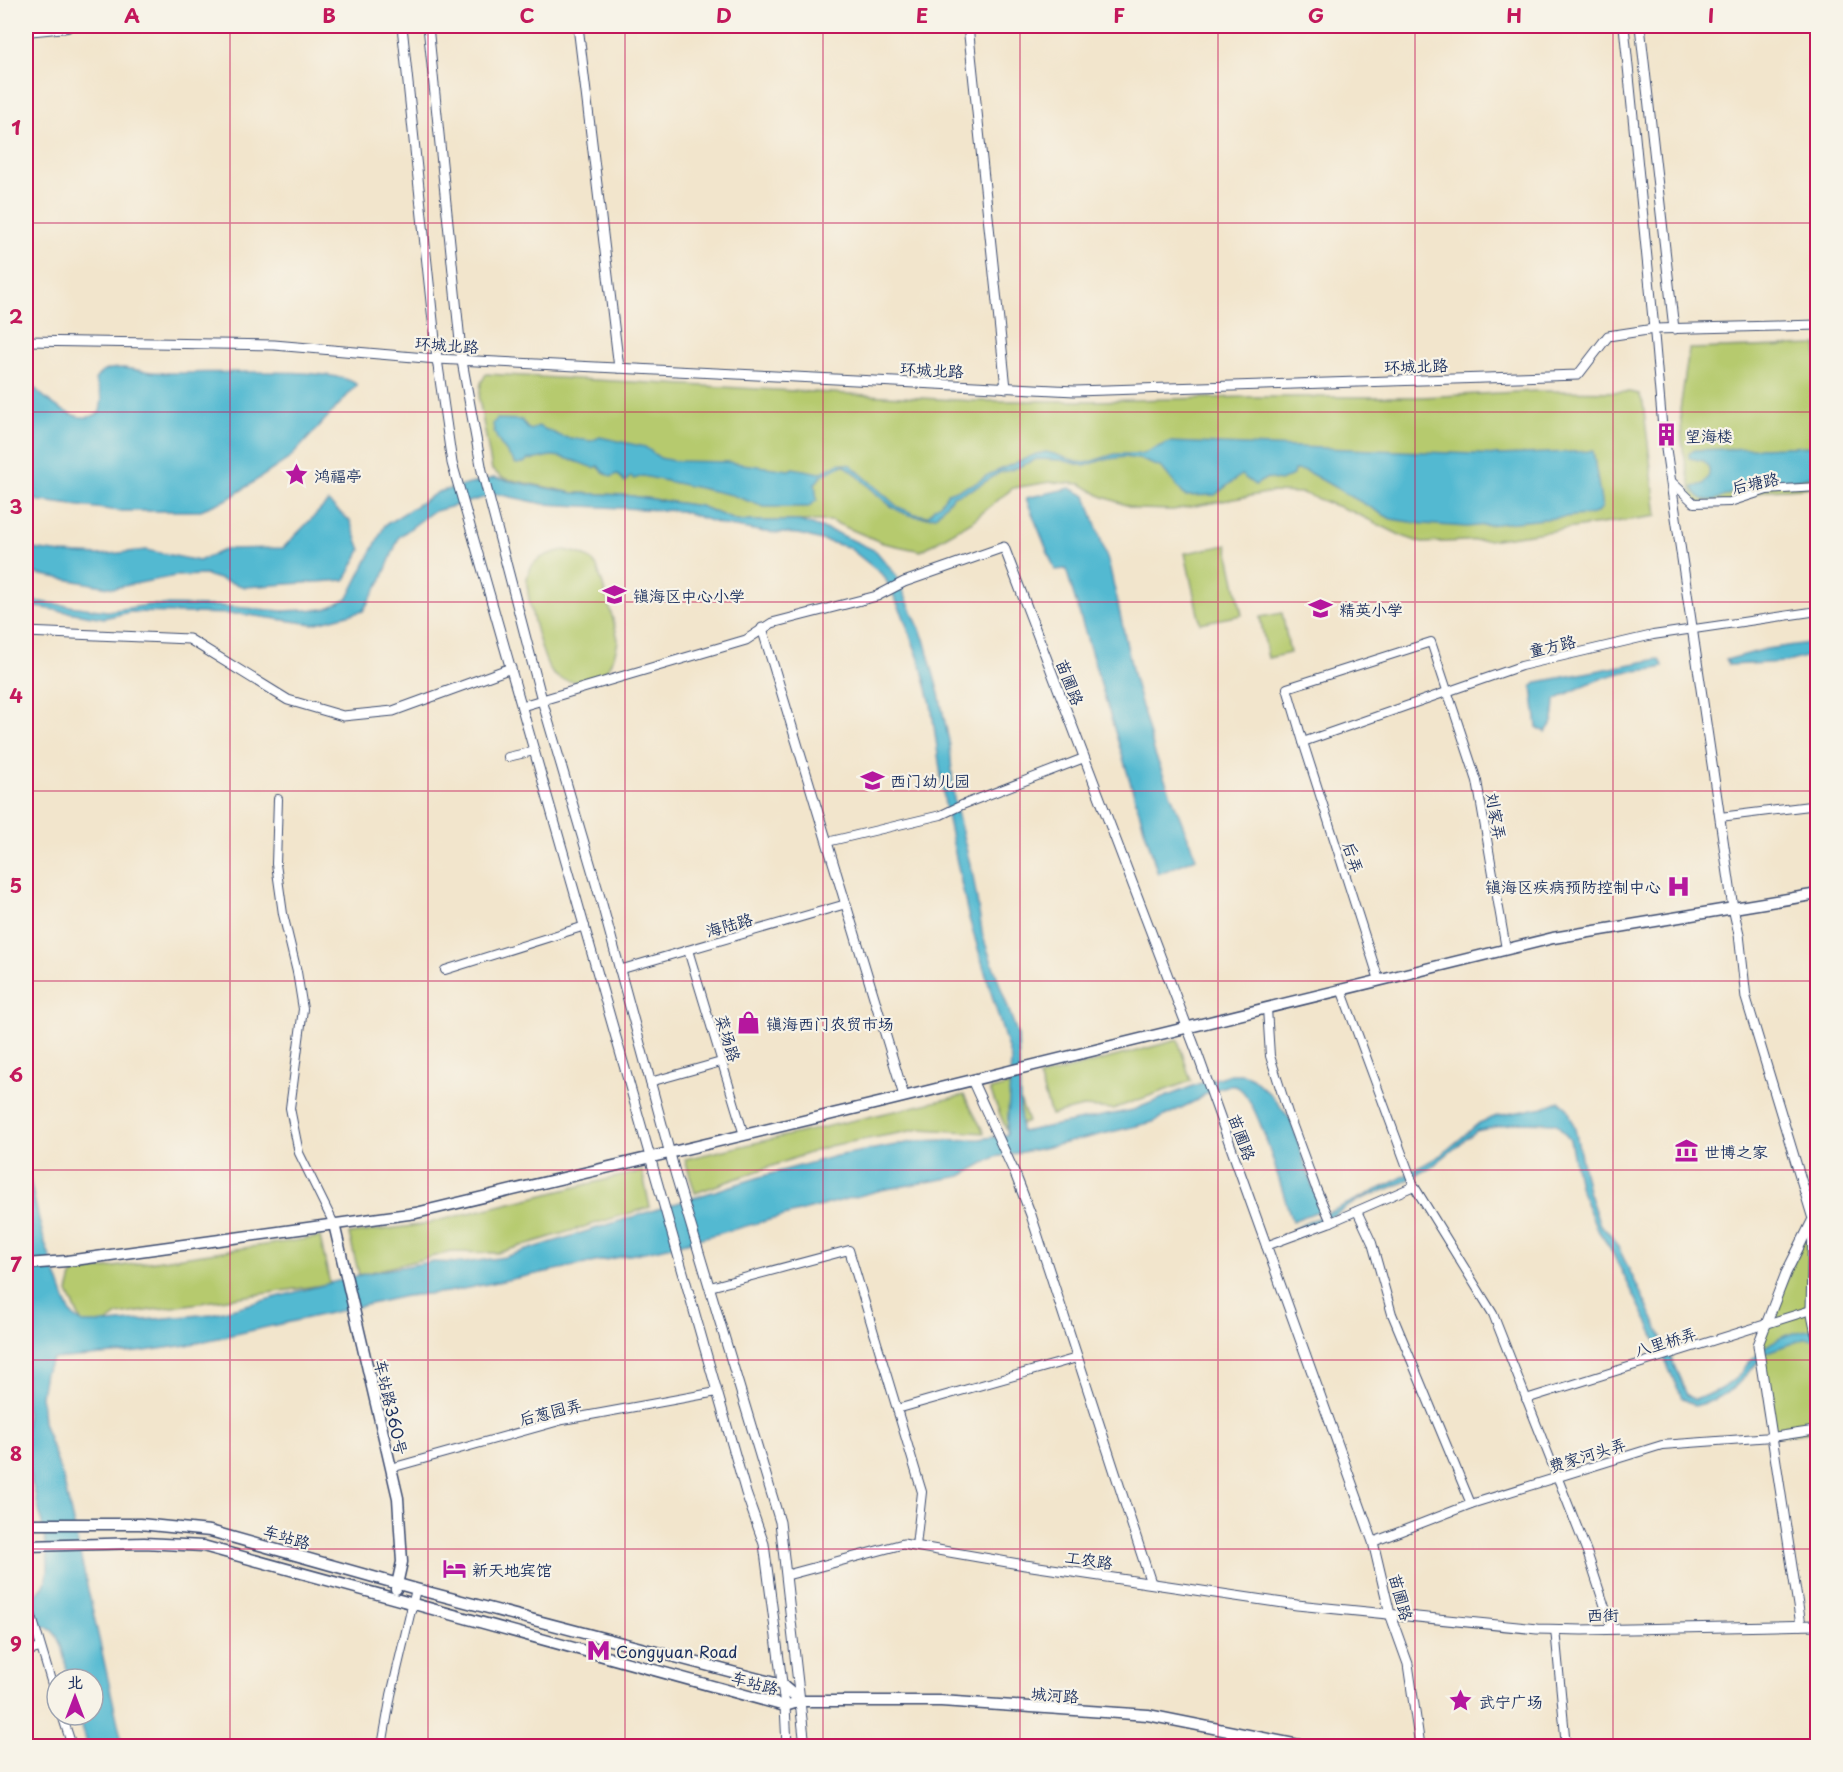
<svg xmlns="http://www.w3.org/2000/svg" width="1843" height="1772" font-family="'Playpen Sans','LXGW WenKai TC',sans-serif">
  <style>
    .green { fill: #b6ca6e; stroke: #687c66; stroke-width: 1.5 }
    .water { fill: #52b9d1; stroke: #367498; stroke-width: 1.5 }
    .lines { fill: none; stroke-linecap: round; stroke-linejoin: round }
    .minor-tunnel { stroke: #c7c1b6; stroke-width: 8; stroke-dasharray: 8 4; stroke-linecap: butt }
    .minor-casing { stroke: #3b4a6e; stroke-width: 10 }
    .tertiary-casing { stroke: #3b4a6e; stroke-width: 11 }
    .secondary-casing { stroke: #3b4a6e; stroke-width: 13 }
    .primary-casing { stroke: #3b4a6e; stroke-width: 14 }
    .minor { stroke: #fff; stroke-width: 8 }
    .tertiary { stroke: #fff; stroke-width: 9 }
    .secondary { stroke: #fff; stroke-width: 10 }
    .primary { stroke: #fff; stroke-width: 12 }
    .grid { fill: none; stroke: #c2185b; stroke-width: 1.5; stroke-opacity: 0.55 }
    .labels { text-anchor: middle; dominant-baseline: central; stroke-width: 4.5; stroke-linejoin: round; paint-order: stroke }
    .street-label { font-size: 16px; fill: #1b2f5e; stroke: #f7f3e8 }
    .poi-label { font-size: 16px; fill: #1b2f5e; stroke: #f7f3e8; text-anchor: start }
    .neatline { fill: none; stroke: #c2185b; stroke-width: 2 }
    .grid-label { font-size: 20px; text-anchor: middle; font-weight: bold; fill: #c2185b }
  </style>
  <rect width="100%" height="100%" fill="#f7f3e8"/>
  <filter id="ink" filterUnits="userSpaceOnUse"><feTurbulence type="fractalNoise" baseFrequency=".0167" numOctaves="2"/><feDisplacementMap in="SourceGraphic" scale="12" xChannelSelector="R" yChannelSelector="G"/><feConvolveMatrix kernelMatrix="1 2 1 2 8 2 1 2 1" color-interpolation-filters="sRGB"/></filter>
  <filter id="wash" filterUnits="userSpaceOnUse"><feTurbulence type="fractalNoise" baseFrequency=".008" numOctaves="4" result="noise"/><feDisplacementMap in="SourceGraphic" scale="24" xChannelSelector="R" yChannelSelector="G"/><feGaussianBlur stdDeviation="1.35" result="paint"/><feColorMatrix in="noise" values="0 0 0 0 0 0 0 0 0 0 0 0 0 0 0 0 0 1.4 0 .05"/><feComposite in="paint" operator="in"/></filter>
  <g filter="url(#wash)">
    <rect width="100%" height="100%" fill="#f2e5cc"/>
    <g class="green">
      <polygon points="1817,345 1817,487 1767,490 1730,502 1694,503 1683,451 1680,410 1689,349"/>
      <polygon points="486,374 974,401 1095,401 1247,397 1422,397 1537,391 1629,392 1639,394 1643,403 1657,516 1488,540 1422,543 1402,536 1353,512 1302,493 1272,492 1173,510 1137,509 1101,496 1081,484 1050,482 1013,488 971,522 921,551 883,543 831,521 737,521 700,506 625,495 573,493 503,478 492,470 479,399 481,383"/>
      <polygon points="1227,545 1242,615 1200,623 1185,553"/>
      <path d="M 564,550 C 575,552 589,555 596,565 C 599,570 617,632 618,640 C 618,643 616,649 615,653 C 613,657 610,666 607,669 C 595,683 567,686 553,674 C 543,663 523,588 528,574 C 533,557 549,554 564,550 Z"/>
      <polygon points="1282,613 1290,653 1268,658 1260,617"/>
      <polygon points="1178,1040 1191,1081 1113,1109 1083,1107 1051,1115 1039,1077"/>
      <polygon points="1014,1084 1028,1122 1006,1129 990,1090"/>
      <polygon points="964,1095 984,1133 921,1129 829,1146 695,1193 685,1159"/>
      <polygon points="642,1171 650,1207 498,1253 451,1252 359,1275 349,1234 420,1225"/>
      <polygon points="1813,1219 1811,1309 1817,1344 1817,1430 1772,1437 1758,1345"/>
      <polygon points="320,1237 330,1284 118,1315 100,1327 83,1326 68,1292 73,1273"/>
    </g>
    <g class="water">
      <path d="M 123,368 C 138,370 154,373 169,373 C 202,374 337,365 357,385 L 290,458 L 228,499 L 198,511 L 120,511 L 26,499 L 26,379 C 41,396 77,430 100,412 L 102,398 L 95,380 C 102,368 110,369 123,368 Z"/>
      <path d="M 497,419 L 522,420 L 527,428 L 531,430 L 538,426 L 563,437 L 591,441 L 600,437 L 645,447 L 660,458 L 674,461 L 727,462 L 789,470 L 793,468 L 820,473 L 839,463 L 851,465 L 898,507 L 915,514 L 928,516 L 934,508 L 940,504 L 948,493 L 976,483 L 988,475 L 1034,455 L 1046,452 L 1054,454 L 1077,462 L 1086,463 L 1115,454 L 1142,454 L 1169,442 L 1500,455 L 1593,451 L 1602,508 L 1594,514 L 1467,527 L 1423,524 L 1391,519 L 1306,471 L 1294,470 L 1293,475 L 1280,481 L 1267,478 L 1255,485 L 1241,475 L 1215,495 L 1185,496 L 1162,468 L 1139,459 L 1124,457 L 1102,460 L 1085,466 L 1061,460 L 1037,459 L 1014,469 L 999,473 L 975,488 L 953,496 L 936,516 C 902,522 885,502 862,480 C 856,474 852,469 843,465 L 822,475 L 815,484 L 817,500 L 808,507 L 764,507 L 732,495 L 643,476 L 634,479 L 631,476 L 625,482 L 617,474 L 611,477 L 602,471 L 598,466 L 594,468 C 581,464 566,456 552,456 C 543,456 538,461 528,459 L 524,463 L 516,464 C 507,452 493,439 493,423 Z"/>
      <path d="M 1817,446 L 1817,475 C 1794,481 1774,483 1750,480 C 1737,491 1702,515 1693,487 L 1704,484 C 1710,476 1712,469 1704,461 L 1689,458 L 1689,453 L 1695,450 Z"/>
      <path d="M 494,478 L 573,493 L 625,495 L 700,506 L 737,521 L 799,521 L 837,533 L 876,551 L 896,575 L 924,639 L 939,694 L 950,746 L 954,800 L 973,876 L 983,937 L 1018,1036 L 1021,1132 L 1133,1110 L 1198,1084 L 1231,1074 L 1243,1074 L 1252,1078 L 1272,1096 L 1291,1120 L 1314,1192 L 1324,1209 L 1292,1221 C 1282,1193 1260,1103 1239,1088 C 1230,1081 1205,1093 1197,1100 L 1153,1122 L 1044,1148 L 995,1157 L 961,1176 L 881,1190 L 664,1248 L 448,1292 L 406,1296 L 187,1345 L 138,1352 L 53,1359 L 45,1372 L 41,1396 L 43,1422 L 63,1478 L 123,1746 L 88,1746 L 78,1715 L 93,1715 L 93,1679 L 69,1679 C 62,1653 62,1617 26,1627 L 26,1600 C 34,1595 43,1591 46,1581 C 54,1559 34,1488 26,1465 L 26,1165 L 44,1240 L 68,1308 L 73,1316 L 83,1323 L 109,1323 L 212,1314 L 368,1273 L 430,1262 L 464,1263 L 505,1257 L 763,1176 L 836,1156 L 918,1141 L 980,1139 L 1007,1135 L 1011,1059 L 968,915 L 945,805 L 931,704 L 920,662 L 902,613 L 884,576 L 848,547 L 799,534 L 765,532 L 723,525 L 681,511 L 544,504 L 497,494 L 432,512 L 399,537 L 382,579 L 363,611 L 313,624 L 241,614 L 130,612 L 104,618 L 37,607 L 26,609 L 26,600 L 107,611 L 149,605 L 219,606 L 283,611 L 326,609 L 348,598 L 385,525 L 438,492 Z"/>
      <polygon points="1070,488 1086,496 1109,564 1134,678 1155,754 1196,858 1158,874 1066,569 1055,570 1026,498"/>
      <polygon points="328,502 350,521 361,550 345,580 245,587 206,575 175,576 114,588 26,572 26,548 62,553 100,555 146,550 199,561 226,549 283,548"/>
      <polygon points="1809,643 1813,649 1813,655 1787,662 1729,665 1726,660 1766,649"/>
      <path d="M 1658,659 L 1662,663 L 1663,667 C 1651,671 1642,670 1630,671 C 1604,675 1578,688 1555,700 C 1554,713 1555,723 1545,732 L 1537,727 L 1532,687 L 1538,682 Z"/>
      <path d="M 1559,1101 L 1568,1109 L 1575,1129 L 1588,1191 L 1600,1225 L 1613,1237 L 1656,1324 L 1687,1395 L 1695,1400 C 1710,1394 1724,1389 1736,1378 C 1742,1373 1746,1365 1751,1360 C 1770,1339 1791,1331 1817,1329 L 1817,1339 L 1804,1339 L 1767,1352 L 1733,1389 L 1714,1400 L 1695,1406 L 1682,1398 L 1650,1327 L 1610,1248 L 1597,1229 L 1579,1186 L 1570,1140 L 1556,1123 L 1520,1122 L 1476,1131 L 1430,1168 L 1400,1184 L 1359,1200 L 1291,1240 L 1293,1229 L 1392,1183 L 1441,1155 L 1479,1123 L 1497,1116 L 1544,1107 Z"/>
    </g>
  </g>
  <g filter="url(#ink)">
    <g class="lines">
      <polyline class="minor-tunnel" points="1662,422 1666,449"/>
      <defs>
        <g id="minor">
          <polyline points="1654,329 1662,422"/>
          <polyline points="1671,481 1694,503 1730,502 1767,490 1818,487"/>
          <polyline points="1303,742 1521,666 1653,635 1818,611"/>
          <polyline points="508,757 534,751"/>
          <polyline points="278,799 276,864 283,914 297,972 303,1009 290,1108 299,1153 334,1224"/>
          <polyline points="1720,817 1818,805"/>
          <polyline points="827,842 941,815 962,805 1084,758"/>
          <polyline points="688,950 744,1135"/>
          <polyline points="445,970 585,926"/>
          <polyline points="619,970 846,904"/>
          <polyline points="1379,980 1303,742 1287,688 1431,642 1477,781 1506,949"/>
          <polyline points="1341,989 1414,1186 1493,1314 1587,1552 1612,1629"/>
          <polyline points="1267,1008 1270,1056 1288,1113 1315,1186 1331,1222"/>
          <polyline points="650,1082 721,1062"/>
          <polyline points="1357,1211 1372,1243 1392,1314 1471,1504"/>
          <polyline points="1266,1246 1331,1222 1414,1186"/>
          <polyline points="710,1287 849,1250 922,1492 916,1546"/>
          <polyline points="1526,1399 1811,1310"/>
          <polyline points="897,1409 1077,1358"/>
          <polyline points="391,1468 563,1420 717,1392"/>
          <polyline points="1373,1542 1471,1504 1662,1445 1772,1437 1818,1430"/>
          <polyline points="26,1597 57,1701"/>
          <polyline points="1555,1629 1566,1746"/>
          <polyline points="26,1652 40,1648"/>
          <polyline points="62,1715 72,1746"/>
          <polyline points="382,1746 391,1695 416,1589"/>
        </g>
        <g id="tertiary">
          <polyline points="402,26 437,359 452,463 746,1493 764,1544 785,1706 787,1746"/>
          <polyline points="428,26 462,361 482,471 542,700 602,904 676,1176 780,1522 805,1746"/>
          <polyline points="578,26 619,368"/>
          <polyline points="968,26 1006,388"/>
          <polyline points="1624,26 1654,329"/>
          <polyline points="1640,26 1674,329"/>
          <polyline points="26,341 274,345 437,359 1075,391 1578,375 1608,336 1654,329 1818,325"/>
          <polyline points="1666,449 1733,908 1739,934 1746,998 1813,1219 1786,1273 1758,1345 1801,1625"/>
          <polyline points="762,628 904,1096"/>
          <polyline points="26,632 189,639 288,700 343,716 393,711 511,668"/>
          <polyline points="522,706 746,640 772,623 877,596 904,582 1004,547 1196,1050 1373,1542 1390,1614 1408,1664 1420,1746"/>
          <polyline points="972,1080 1016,1176 1031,1215 1151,1583"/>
          <polyline points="1813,1222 1811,1310 1818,1344"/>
          <polyline points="787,1575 903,1544 1025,1565 1297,1605 1537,1629 1582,1630 1818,1625"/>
        </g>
        <g id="secondary">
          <polyline points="334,1224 398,1498 402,1562 396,1589"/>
          <polyline points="26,1264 67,1261 416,1213 887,1101 1553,938 1818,894"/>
          <polyline points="26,1524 140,1524 210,1531 416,1589 782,1685 801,1701"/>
          <polyline points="26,1546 144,1543 203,1546 785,1706 801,1701 941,1701 1148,1715 1304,1746"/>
        </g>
        <polyline id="primary" points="26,30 67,26"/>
      </defs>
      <use href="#minor" class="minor-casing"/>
      <use href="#tertiary" class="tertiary-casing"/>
      <use href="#secondary" class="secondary-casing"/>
      <use href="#primary" class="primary-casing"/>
      <use href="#minor" class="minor"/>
      <use href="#tertiary" class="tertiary"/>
      <use href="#secondary" class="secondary"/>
      <use href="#primary" class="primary"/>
    </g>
  </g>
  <path class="grid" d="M 230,26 L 230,1746M 428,26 L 428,1746M 625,26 L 625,1746M 823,26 L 823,1746M 1020,26 L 1020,1746M 1218,26 L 1218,1746M 1415,26 L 1415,1746M 1613,26 L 1613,1746M 26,223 L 1818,223M 26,412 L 1818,412M 26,602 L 1818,602M 26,791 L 1818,791M 26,981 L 1818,981M 26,1170 L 1818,1170M 26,1360 L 1818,1360M 26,1549 L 1818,1549"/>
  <defs>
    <symbol id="building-bare" viewBox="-9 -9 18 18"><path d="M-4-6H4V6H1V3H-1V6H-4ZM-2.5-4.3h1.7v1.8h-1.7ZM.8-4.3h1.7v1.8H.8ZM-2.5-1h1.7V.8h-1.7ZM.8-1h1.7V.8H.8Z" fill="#b5179e" stroke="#f7f3e8" stroke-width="2.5" paint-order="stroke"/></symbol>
    <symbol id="sight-bare" viewBox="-9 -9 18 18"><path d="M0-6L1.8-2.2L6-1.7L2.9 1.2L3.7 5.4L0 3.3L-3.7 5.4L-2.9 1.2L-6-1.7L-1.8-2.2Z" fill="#b5179e" stroke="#f7f3e8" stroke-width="2.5" paint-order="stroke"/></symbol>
    <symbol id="school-bare" viewBox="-9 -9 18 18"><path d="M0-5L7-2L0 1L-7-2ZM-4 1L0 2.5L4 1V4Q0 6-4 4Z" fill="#b5179e" stroke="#f7f3e8" stroke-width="2.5" paint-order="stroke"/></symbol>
    <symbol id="hospital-bare" viewBox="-9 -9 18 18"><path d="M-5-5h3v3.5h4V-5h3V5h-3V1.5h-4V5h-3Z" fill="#b5179e" stroke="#f7f3e8" stroke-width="2.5" paint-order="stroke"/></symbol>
    <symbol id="shop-bare" viewBox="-9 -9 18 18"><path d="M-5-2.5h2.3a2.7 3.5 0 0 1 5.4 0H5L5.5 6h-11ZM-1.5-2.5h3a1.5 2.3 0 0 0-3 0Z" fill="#b5179e" stroke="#f7f3e8" stroke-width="2.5" paint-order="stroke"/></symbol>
    <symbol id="museum-bare" viewBox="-9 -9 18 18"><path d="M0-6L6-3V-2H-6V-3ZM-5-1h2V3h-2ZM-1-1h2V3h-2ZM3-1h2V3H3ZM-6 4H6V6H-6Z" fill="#b5179e" stroke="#f7f3e8" stroke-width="2.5" paint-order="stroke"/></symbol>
    <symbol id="hotel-bare" viewBox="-9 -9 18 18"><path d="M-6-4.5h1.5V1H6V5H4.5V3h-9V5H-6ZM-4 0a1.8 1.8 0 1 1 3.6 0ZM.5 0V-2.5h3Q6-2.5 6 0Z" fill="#b5179e" stroke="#f7f3e8" stroke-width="2.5" paint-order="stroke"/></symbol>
    <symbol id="metro-bare" viewBox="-9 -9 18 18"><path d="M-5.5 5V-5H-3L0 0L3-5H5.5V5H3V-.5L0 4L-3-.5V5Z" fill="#b5179e" stroke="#f7f3e8" stroke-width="2.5" paint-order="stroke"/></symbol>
  </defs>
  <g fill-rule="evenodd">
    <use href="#building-bare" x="1650" y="418" width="33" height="33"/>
    <use href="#sight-bare" x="280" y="458" width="33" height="33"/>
    <use href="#school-bare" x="598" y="578" width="33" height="33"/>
    <use href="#school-bare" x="1304" y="592" width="33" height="33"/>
    <use href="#school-bare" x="856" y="764" width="33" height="33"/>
    <use href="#hospital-bare" x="1662" y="870" width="33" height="33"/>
    <use href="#shop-bare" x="732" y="1006" width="33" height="33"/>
    <use href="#museum-bare" x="1670" y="1134" width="33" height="33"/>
    <use href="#hotel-bare" x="438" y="1552" width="33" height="33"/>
    <use href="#metro-bare" x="582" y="1634" width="33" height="33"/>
    <use href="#sight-bare" x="1444" y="1684" width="33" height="33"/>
  </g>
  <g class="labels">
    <g class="street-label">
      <text transform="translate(447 344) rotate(4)">环城北路</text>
      <text transform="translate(1416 365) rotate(-2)">环城北路</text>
      <text transform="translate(932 369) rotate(3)">环城北路</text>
      <text transform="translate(1755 482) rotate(-12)">后塘路</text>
      <text transform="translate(1552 645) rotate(-13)">童方路</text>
      <text transform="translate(1071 682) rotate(69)">苗圃路</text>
      <text transform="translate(1497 816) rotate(80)">刘家弄</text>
      <text transform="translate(1354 857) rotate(72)">后弄</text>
      <text transform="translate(729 924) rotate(-16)">海陆路</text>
      <text transform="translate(729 1038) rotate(73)">菜场路</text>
      <text transform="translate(1243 1137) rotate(70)">苗圃路</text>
      <text transform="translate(1665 1341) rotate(-17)">八里桥弄</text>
      <text transform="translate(392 1407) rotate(77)">车站路360号</text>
      <text transform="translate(550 1411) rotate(-14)">后葱园弄</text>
      <text transform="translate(1587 1454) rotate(-17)">费家河头弄</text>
      <text transform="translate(287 1536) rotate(16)">车站路</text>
      <text transform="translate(1089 1559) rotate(8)">工农路</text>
      <text transform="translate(1402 1597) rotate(75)">苗圃路</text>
      <text transform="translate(1603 1614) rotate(-1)">西街</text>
      <text transform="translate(755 1682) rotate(15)">车站路</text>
      <text transform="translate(1055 1694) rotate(4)">城河路</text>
    </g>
    <g class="poi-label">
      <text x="1685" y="435">望海楼</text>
      <text x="314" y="475">鸿福亭</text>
      <text x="633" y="595">镇海区中心小学</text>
      <text x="1339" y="609">精英小学</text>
      <text x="890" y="780">西门幼儿园</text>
      <text x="1661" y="886" text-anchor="end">镇海区疾病预防控制中心</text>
      <text x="766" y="1023">镇海西门农贸市场</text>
      <text x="1704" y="1151">世博之家</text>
      <text x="472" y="1569">新天地宾馆</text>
      <text x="616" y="1651">Congyuan Road</text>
      <text x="1479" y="1701">武宁广场</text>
    </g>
  </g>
  <rect width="1843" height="1772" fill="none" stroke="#f7f3e8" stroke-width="66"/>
  <g transform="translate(75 1697)"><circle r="28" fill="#f7f3e8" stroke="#9fa5b1" stroke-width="1.5"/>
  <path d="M0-4.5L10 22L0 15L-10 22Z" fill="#b5179e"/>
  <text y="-9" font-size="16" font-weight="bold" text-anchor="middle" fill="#1b2f5e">北</text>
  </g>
  <rect x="33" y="33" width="1777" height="1706" class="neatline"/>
  <g class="grid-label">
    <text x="132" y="23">A</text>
    <text x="329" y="23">B</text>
    <text x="527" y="23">C</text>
    <text x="724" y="23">D</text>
    <text x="922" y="23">E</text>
    <text x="1119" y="23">F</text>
    <text x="1316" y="23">G</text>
    <text x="1514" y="23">H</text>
    <text x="1711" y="23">I</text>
    <text x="16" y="135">1</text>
    <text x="16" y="324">2</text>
    <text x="16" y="514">3</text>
    <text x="16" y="703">4</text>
    <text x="16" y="893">5</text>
    <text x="16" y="1082">6</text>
    <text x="16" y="1272">7</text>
    <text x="16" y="1461">8</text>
    <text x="16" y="1651">9</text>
  </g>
</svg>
